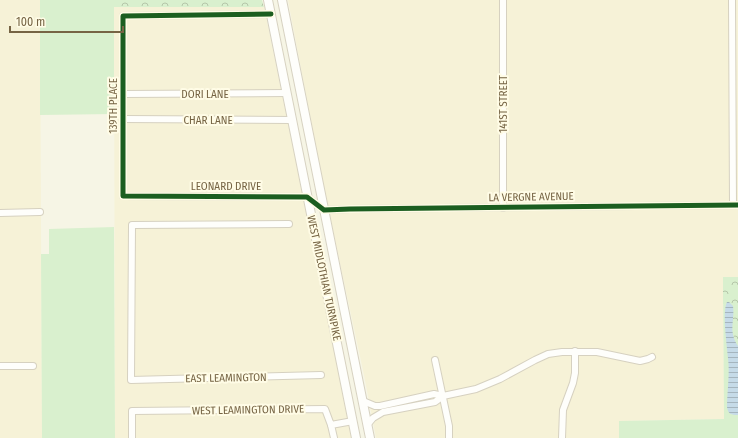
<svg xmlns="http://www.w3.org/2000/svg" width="738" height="438" font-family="'Fira Sans Condensed',sans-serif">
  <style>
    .residential { fill: #f6f2d7 }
    .green { fill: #d9f0ce }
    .forest { fill: url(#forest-crowns) }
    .water { fill: url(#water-rules) }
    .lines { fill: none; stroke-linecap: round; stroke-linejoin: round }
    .minor-casing { stroke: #d6d1c0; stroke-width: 8 }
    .secondary-casing { stroke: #d7d2c1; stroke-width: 10 }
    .minor { stroke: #fefefb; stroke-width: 6 }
    .secondary { stroke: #fefefb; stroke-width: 8 }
    .cycleway-casing { stroke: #fffce6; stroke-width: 8 }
    .cycleway { stroke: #1b5e20; stroke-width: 5 }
    .labels { text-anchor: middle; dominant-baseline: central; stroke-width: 4; stroke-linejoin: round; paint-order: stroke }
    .street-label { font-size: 11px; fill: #766444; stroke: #fffce6 }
  </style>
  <defs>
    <pattern id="forest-crowns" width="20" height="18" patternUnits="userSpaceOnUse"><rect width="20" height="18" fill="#d9f0ce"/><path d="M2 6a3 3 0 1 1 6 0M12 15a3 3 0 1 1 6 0" fill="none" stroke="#b5c6a9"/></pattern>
    <pattern id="water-rules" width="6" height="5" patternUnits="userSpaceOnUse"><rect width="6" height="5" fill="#c6dbe8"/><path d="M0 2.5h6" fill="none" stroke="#a5b5be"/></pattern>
  </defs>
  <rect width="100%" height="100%" fill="#f6f5e5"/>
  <g class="residential">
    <polygon points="0,0 40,0 42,438 0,438"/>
    <polygon points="288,0 738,0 738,277 723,277 724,419 619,421 619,438 376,438 364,375 323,184"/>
    <polygon points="114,7 264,7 353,438 115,438"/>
  </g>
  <g class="green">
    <polygon points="40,0 114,0 114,114 40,115"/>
    <polygon points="114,227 115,438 42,438 41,254 49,254 49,229"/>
    <polygon points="723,277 738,277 738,438 619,438 619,421 724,419"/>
  </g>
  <g class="forest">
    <polygon points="114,0 262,0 264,7 114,7"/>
    <path d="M 723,277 L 738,277 L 738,346 C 731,335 731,323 734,311 L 727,302 L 725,304 L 723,304 Z"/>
  </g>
  <path class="water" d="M 727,302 L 729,302 L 733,306 C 735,321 728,331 738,346 L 738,415 C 731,415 728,414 727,407 C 727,391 730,374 728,358 C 727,346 722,311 727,302 Z"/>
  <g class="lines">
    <defs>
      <g id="minor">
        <polyline points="503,0 503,208"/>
        <polyline points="732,0 733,205"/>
        <polyline points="271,14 123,16 123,196 307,197 324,210 350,209 738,205"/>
        <polyline points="123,94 287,93"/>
        <polyline points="123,119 292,120"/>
        <polyline points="0,213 40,212"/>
        <polyline points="289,224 132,225 131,380 321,375"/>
        <polyline points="435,360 449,426 449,438"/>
        <polyline points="0,366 33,366"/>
        <polyline points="363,401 375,406 380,406 434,394 443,396 476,389 500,379 535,360 548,354 562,352 597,352 640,361 648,359 652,357"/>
        <polyline points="368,424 373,418 383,412 435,402 443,396"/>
        <polyline points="331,425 334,438"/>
        <polyline points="132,438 132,411 325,409 331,425 353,421"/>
        <polyline points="562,438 563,410 573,383 575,373 575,351"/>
      </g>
      <g id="secondary">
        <polyline points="268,0 356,438"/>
        <polyline points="282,0 370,438"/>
      </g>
    </defs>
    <use href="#minor" class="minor-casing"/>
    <use href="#secondary" class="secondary-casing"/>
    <use href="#minor" class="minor"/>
    <use href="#secondary" class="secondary"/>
    <defs>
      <polyline id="cycleway" points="271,14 123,16 123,196 307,197 324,210 350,209 738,205"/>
    </defs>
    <use href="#cycleway" class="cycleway-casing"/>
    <use href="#cycleway" class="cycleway"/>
  </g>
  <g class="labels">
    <g class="street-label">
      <text x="205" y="94">DORI LANE</text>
      <text transform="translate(503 104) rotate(-90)">141ST STREET</text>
      <text transform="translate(113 106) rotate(-90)">139TH PLACE</text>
      <text x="208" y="120">CHAR LANE</text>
      <text x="226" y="186">LEONARD DRIVE</text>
      <text transform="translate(531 197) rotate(-1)">LA VERGNE AVENUE</text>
      <text transform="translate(324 278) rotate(78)">WEST MIDLOTHIAN TURNPIKE</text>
      <text transform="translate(226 378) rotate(-1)">EAST LEAMINGTON</text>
      <text transform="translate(248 410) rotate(-1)">WEST LEAMINGTON DRIVE</text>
    </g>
  </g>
  <path d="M10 26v6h113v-6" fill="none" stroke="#766444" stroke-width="2"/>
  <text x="16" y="26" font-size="12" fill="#766444" stroke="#fffce6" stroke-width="3" paint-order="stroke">100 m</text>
</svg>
